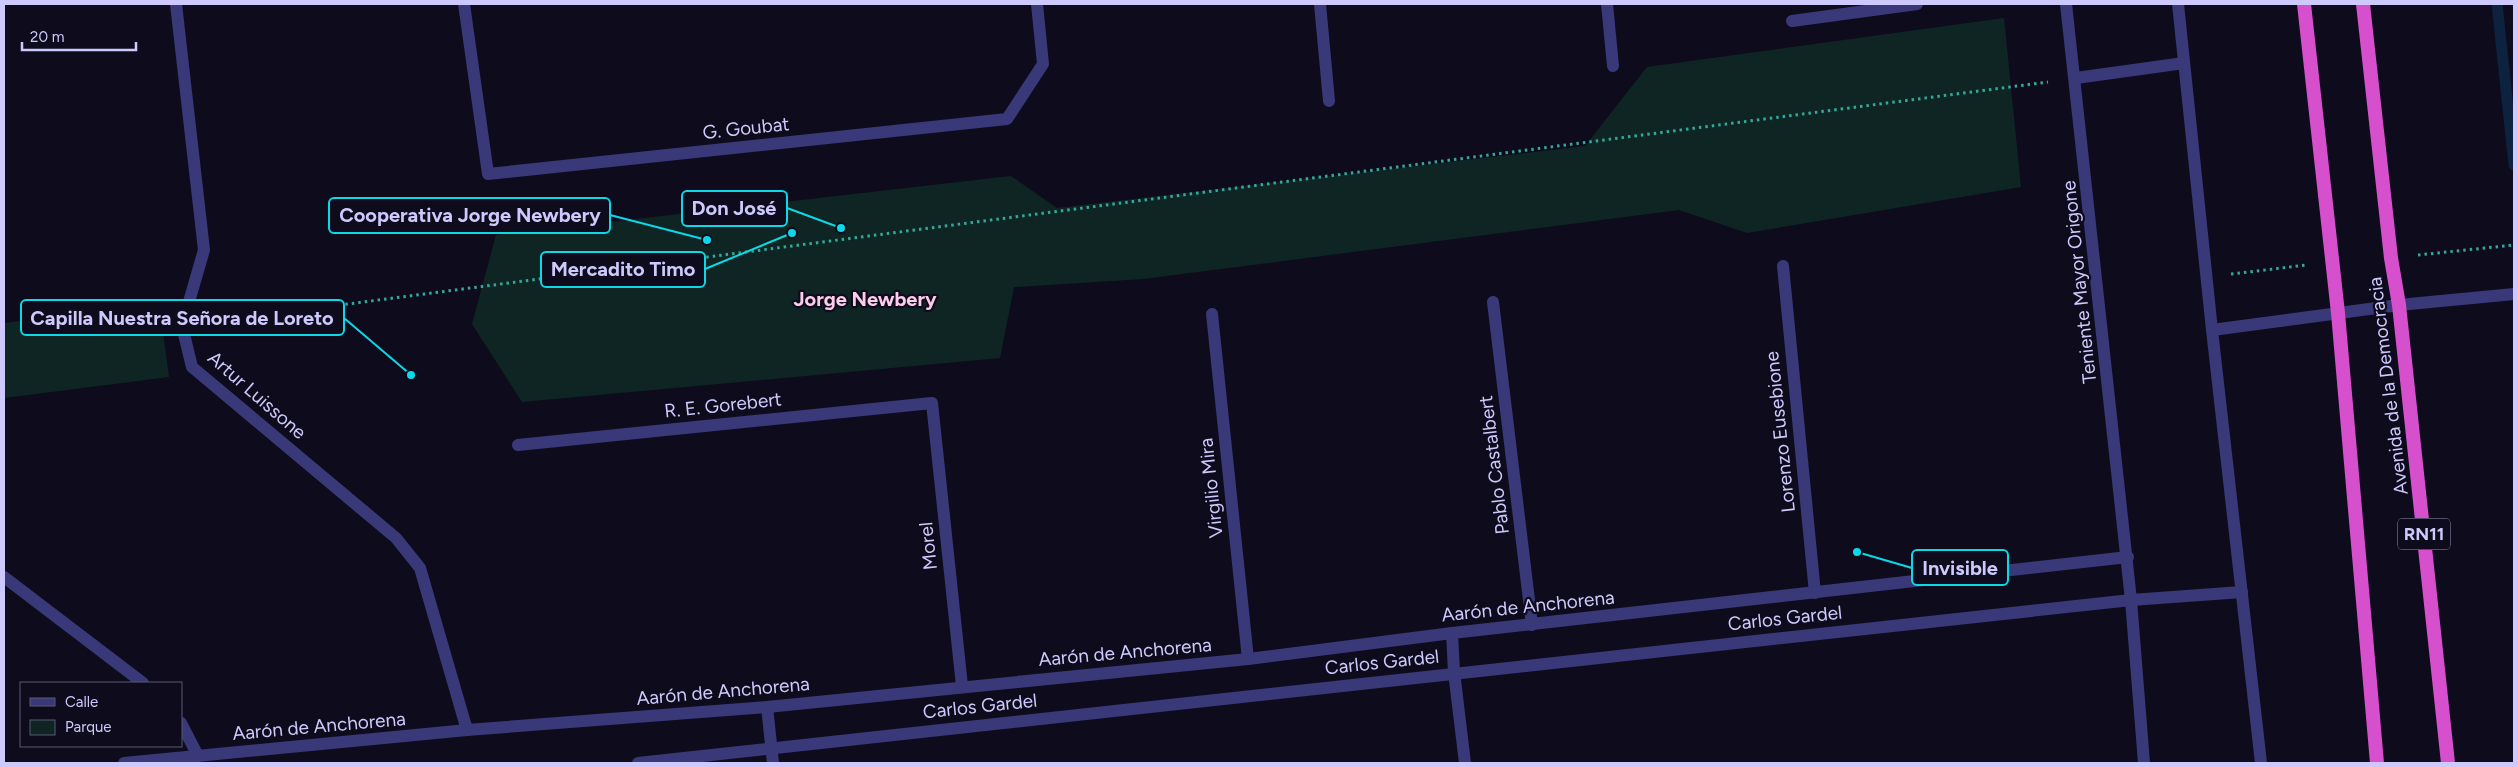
<svg xmlns="http://www.w3.org/2000/svg" width="2518" height="767" font-family="Figtree,sans-serif">
  <style>
    .green { fill: #0f2524 }
    .lines { fill: none; stroke-linecap: round; stroke-linejoin: round }
    .stream { stroke: #0d223e; stroke-width: 11 }
    .path { stroke: #32a89c; stroke-width: 3; stroke-dasharray: 2.5 4; stroke-linecap: butt }
    .service { stroke: #393979; stroke-width: 12 }
    .minor { stroke: #393979; stroke-width: 12 }
    .tertiary { stroke: #393979; stroke-width: 12 }
    .trunk { stroke: #d650cd; stroke-width: 14 }
    .labels { text-anchor: middle; dominant-baseline: central; stroke-width: 4.5; stroke-linejoin: round; paint-order: stroke }
    .shield { fill: #0e0c1c; stroke: #9490b9; stroke-width: 1 }
    .shield-label { font-size: 18px; font-weight: bold; fill: #cdc9fc }
    .street-label { font-size: 19px; fill: #cdc9fc; stroke: #0e0c1c }
    .neighbourhood-label { font-size: 20px; font-weight: bold; fill: #fdcbec; stroke: #0e0c1c }
    .leader { fill: none; stroke: #0bd9e7; stroke-width: 2 }
    .callout-dot { fill: #0bd9e7; stroke: #0e0c1c; stroke-width: 2 }
    .callout { fill: #0e0c1c; stroke: #0bd9e7; stroke-width: 2 }
    .callout-label { font-size: 20px; text-anchor: middle; font-weight: bold; fill: #cdc9fc }
  </style>
  <rect width="100%" height="100%" fill="#0e0c1c"/>
  <g class="green">
    <polygon points="2004,18 2021,187 1747,233 1679,210 1143,279 1014,287 1000,358 522,402 472,324 496,235 1011,176 1057,208 1585,146 1647,67"/>
    <polygon points="159,303 169,377 4,398 4,323"/>
  </g>
  <g class="lines">
    <polyline class="stream" points="2497,4 2514,165"/>
    <g class="path">
      <polyline points="2418,255 2514,245"/>
      <polyline points="2231,274 2307,265"/>
      <polyline points="210,322 2048,82"/>
    </g>
    <polyline class="service" points="2131,600 2144,763"/>
    <g class="minor">
      <polyline points="176,4 204,250 182,326 192,367 396,538 420,568 467,730"/>
      <polyline points="464,4 488,174 1007,119 1043,64 1037,4"/>
      <polyline points="1320,4 1329,101"/>
      <polyline points="1607,4 1613,66"/>
      <polyline points="2066,4 2131,600"/>
      <polyline points="1792,21 1917,4"/>
      <polyline points="2076,78 2184,63"/>
      <polyline points="1783,266 1815,593"/>
      <polyline points="1493,302 1532,625"/>
      <polyline points="1212,314 1248,659"/>
      <polyline points="518,445 932,403 962,686"/>
      <polyline points="4,577 143,683"/>
      <polyline points="1452,633 1454,672 1465,763"/>
      <polyline points="767,707 773,763"/>
      <polyline points="181,723 198,756"/>
      <polyline points="124,763 467,730 767,707 1248,659 1452,633 2128,557"/>
      <polyline points="638,763 2131,600 2242,592"/>
    </g>
    <g class="tertiary">
      <polyline points="2178,4 2212,330 2261,763"/>
      <polyline points="2212,330 2399,305 2514,294"/>
    </g>
    <g class="trunk">
      <polyline points="2304,4 2338,313 2377,763"/>
      <polyline points="2363,4 2391,258 2399,305 2448,763"/>
    </g>
  </g>
  <g class="labels">
    <rect class="shield" x="2398" y="518.5" width="52" height="31" rx="4"/>
    <g class="shield-label">
      <text x="2424" y="534">RN11</text>
    </g>
    <g class="street-label">
      <text transform="translate(746 128) rotate(-6)">G. Goubat</text>
      <text transform="translate(2079 282) rotate(-96)">Teniente Mayor Origone</text>
      <text transform="translate(2388 386) rotate(-97)">Avenida de la Democracia</text>
      <text transform="translate(257 395) rotate(41)">Artur Luissone</text>
      <text transform="translate(723 405) rotate(-6)">R. E. Gorebert</text>
      <text transform="translate(1780 432) rotate(-96)">Lorenzo Eusebione</text>
      <text transform="translate(1494 465) rotate(-97)">Pablo Castalbert</text>
      <text transform="translate(1211 488) rotate(-96)">Virgilio Mira</text>
      <text transform="translate(928 546) rotate(-96)">Morel</text>
      <text transform="translate(1528 606) rotate(-6)">Aarón de Anchorena</text>
      <text transform="translate(1785 618) rotate(-6)">Carlos Gardel</text>
      <text transform="translate(1125 652) rotate(-5)">Aarón de Anchorena</text>
      <text transform="translate(1382 662) rotate(-6)">Carlos Gardel</text>
      <text transform="translate(723 691) rotate(-5)">Aarón de Anchorena</text>
      <text transform="translate(980 706) rotate(-6)">Carlos Gardel</text>
      <text transform="translate(319 726) rotate(-5)">Aarón de Anchorena</text>
    </g>
    <g class="neighbourhood-label">
      <text x="865" y="299">Jorge Newbery</text>
    </g>
  </g>
  <path class="leader" d="M841 228L787 208M707 240L610 215M792 233L705 269M411 375L344 318M1857 552L1912 568"/>
  <g class="callout-dot">
    <circle cx="841" cy="228" r="5"/>
    <circle cx="707" cy="240" r="5"/>
    <circle cx="792" cy="233" r="5"/>
    <circle cx="411" cy="375" r="5"/>
    <circle cx="1857" cy="552" r="5"/>
  </g>
  <g class="callout">
    <rect x="682" y="191" width="105" height="35" rx="5"/>
    <rect x="329" y="198" width="281" height="35" rx="5"/>
    <rect x="541" y="252" width="164" height="35" rx="5"/>
    <rect x="21" y="300" width="323" height="35" rx="5"/>
    <rect x="1912" y="550" width="96" height="35" rx="5"/>
  </g>
  <g class="callout-label">
    <text x="734" y="215">Don José</text>
    <text x="470" y="222">Cooperativa Jorge Newbery</text>
    <text x="623" y="276">Mercadito Timo</text>
    <text x="182" y="325">Capilla Nuestra Señora de Loreto</text>
    <text x="1960" y="575">Invisible</text>
  </g>
  <rect width="2518" height="767" fill="none" stroke="#cdc9fc" stroke-width="10"/>
  <rect x="20" y="682" width="162" height="65" fill="#0e0c1c" stroke="#5a5876"/>
  <rect x="30" y="698" width="25" height="8" fill="#393979" stroke="#5a5876"/>
  <text x="65" y="707" font-size="15" fill="#cdc9fc">Calle</text>
  <rect x="30" y="720" width="25" height="15" fill="#0f2524" stroke="#5a5876"/>
  <text x="65" y="732" font-size="15" fill="#cdc9fc">Parque</text>
  <path d="M22 42v8h114v-8" fill="none" stroke="#cdc9fc" stroke-width="2.5"/>
  <text x="30" y="42" font-size="15" fill="#cdc9fc" stroke="#0e0c1c" stroke-width="4" paint-order="stroke">20 m</text>
</svg>
